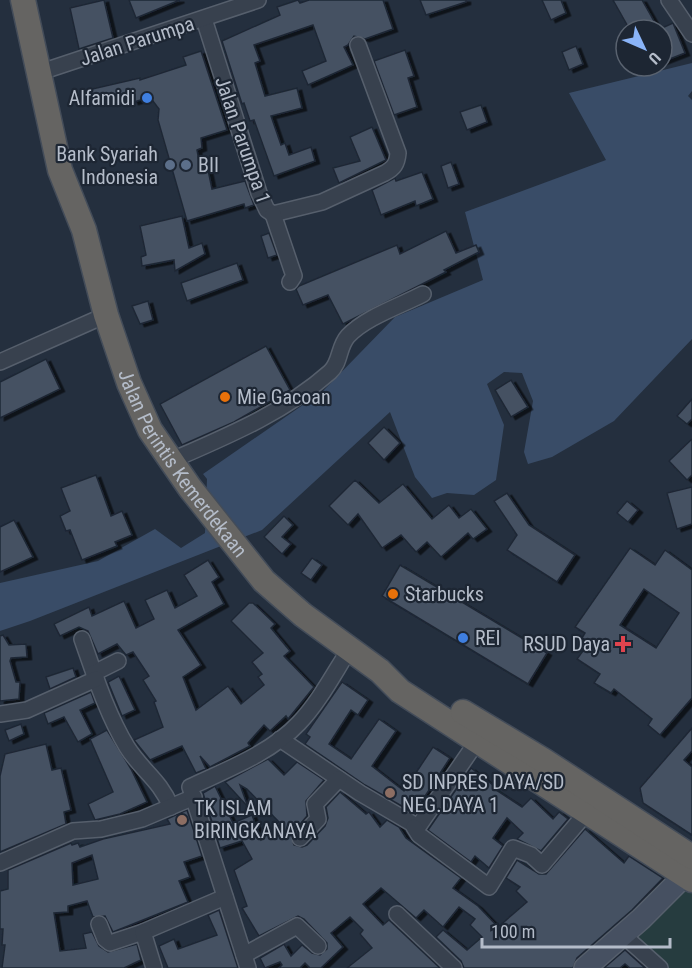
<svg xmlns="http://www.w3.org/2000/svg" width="692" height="968" font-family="'Roboto Condensed',sans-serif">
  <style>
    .green { fill: #263c3f }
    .water { fill: #394c67 }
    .building { fill: #455162; stroke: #1f2835; stroke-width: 1.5; fill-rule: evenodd; filter: url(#shadow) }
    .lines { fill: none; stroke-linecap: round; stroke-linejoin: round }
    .minor-casing { stroke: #565f6c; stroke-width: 18 }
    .secondary-casing { stroke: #565f6c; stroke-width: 24 }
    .trunk-casing { stroke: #434c59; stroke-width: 27 }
    .minor { stroke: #38414e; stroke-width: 15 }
    .secondary { stroke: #465061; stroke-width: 21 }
    .trunk { stroke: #656462; stroke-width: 24 }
    .shop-dot { fill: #3f7fe0; stroke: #1d2633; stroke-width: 2 }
    .service-dot { fill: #5c6f8a; stroke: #1d2633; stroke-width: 2 }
    .food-dot { fill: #e8710a; stroke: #1d2633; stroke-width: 2 }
    .health-dot { fill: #e0444e; stroke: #1d2633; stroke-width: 2 }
    .education-dot { fill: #8d6e63; stroke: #1d2633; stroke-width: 2 }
    .labels { text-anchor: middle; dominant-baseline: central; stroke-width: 4.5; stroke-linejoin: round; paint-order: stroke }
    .street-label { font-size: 20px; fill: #b4bcc9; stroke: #1d2633 }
    .poi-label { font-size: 20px; fill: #b4bcc9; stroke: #1d2633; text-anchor: start }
  </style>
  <defs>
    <filter id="shadow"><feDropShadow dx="4.5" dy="2.5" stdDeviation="0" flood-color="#0009"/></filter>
  </defs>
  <rect width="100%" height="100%" fill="#242f3e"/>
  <polygon class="green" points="685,888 692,893 692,968 669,968 637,939"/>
  <polygon class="water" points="692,63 692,91 688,96 692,100 692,339 614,421 552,457 528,464 524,452 533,401 522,373 504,372 487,384 504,425 496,480 474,495 447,493 432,498 415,477 390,412 262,530 30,621 0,631 0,583 98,561 155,529 181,548 205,533 207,479 203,474 323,391 395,317 483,280 465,212 606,160 569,93"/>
  <g class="building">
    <polygon points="104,0 113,38 79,49 70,8"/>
    <polygon points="129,0 180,0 136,18"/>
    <polygon points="298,0 300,3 309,0 383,0 393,29 365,39 354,36 348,45 344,47 353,65 308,85 302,71 326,61 313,25 254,45 260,61 255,63 265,96 297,88 302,108 271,116 281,145 285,143 289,155 311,147 315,161 274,176 254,120 250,121 244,103 242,104 222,41 280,15 277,7"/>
    <polygon points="420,0 466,0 466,2 426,15"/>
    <polygon points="542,0 561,0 566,13 551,20"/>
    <polygon points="613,0 642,0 659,30 630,30"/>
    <polygon points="673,23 685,53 662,62 662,28"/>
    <polygon points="576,46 583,64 569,70 562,52"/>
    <polygon points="405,50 414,76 408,78 417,107 394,115 374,61"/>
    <polygon points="201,51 227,130 201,138 202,148 197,150 201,172 208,170 212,189 245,181 254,205 245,208 244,204 187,221 158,120 159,109 150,97 134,102 131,95 94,102 88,90 140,78 140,80 186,65 183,57"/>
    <polygon points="481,105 487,122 467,130 460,112"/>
    <polygon points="372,127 386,160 339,183 333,168 360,161 350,137"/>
    <polygon points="451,162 459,184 448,188 441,166"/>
    <polygon points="422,172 433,199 416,206 415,201 381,215 372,190 395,178 396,181"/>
    <polygon points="182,216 189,248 202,243 205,254 175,271 174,260 142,266 141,257 146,255 140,226"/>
    <polygon points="446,231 456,253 476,245 479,252 444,270 446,272 343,324 328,295 303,305 296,289 299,286 397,245 400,254"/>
    <polygon points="269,233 277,255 268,258 261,236"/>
    <polygon points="237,263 243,280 187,301 181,283"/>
    <polygon points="148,301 153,320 140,324 132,306"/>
    <polygon points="266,346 290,390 234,422 182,445 160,404"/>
    <polygon points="46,359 60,389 0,418 0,382"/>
    <polygon points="511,380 528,407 511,417 495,390"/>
    <polygon points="692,399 692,419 687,424 677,416"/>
    <polygon points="384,427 400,443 384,460 368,443"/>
    <polygon points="692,439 692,475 687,480 669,461"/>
    <polygon points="96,475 111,516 122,511 132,535 115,542 117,546 82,560 70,530 66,531 60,516 70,511 61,488"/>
    <polygon points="355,480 379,503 403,484 432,519 449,505 459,518 471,509 487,529 473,539 468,533 441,557 427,542 416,552 401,535 382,548 358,514 348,525 329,506"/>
    <polygon points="692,487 692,524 677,529 667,493"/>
    <polygon points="507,493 529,525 575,555 557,582 507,550 517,535 494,501"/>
    <polygon points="627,501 638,510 628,522 617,513"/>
    <polygon points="284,516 293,525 282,537 291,544 282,554 264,537"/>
    <polygon points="14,520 33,557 0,572 0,527"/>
    <path d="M 630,548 L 655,565 L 665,550 L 692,570 L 692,698 L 660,735 L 648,725 L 652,719 L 614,689 L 611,693 L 594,683 L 600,674 L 577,659 L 583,651 L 578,648 L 584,639 L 582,638 L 585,633 L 575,627 ZM 644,589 L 679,613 L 656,648 L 620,625 Z"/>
    <polygon points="312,558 322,565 311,580 301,573"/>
    <polygon points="208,560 219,577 212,582 224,604 178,630 201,665 183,677 196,710 228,686 241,704 264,685 258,677 262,674 252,662 263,653 231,621 249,603 253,603 275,624 271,628 290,651 284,656 314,687 288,719 286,716 270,731 264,725 248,743 250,746 210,767 200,756 206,769 196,773 182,746 150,760 134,740 163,727 154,702 156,701 143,680 149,676 133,652 126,655 117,644 98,654 88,631 79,627 60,636 54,624 89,607 92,616 124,601 136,628 154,619 145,600 167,590 175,608 197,596 184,575"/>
    <polygon points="400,565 547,653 528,684 382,596"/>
    <polygon points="3,635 9,645 26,644 27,657 11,658 10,661 16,682 20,682 19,699 0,701 0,636"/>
    <polygon points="73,668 76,677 50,689 46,677"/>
    <polygon points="119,676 135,710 122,716 108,682"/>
    <polygon points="342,682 368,700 358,715 351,710 329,744 351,759 379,719 396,731 372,766 404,791 433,747 450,758 414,813 365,785 305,744 310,737 306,734"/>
    <polygon points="91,692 95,703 80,710 92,734 78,742 64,717 48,724 44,713"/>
    <polygon points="21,724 24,734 9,741 5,730"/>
    <polygon points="692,728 692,751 684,760 692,767 692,835 643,803 640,788"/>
    <polygon points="107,730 131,769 147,802 120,814 95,820 88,804 113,792 90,739"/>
    <polygon points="46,744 52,770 61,768 71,810 64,812 66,824 0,852 0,776 5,754"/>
    <polygon points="268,759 284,775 297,762 324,780 306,801 307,816 291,835 294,845 302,847 307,845 325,826 328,818 326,807 340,792 366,814 369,812 380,827 387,820 399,827 406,838 461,878 453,888 478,906 498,927 527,902 516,891 520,887 506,878 517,860 539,874 546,874 585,829 624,863 629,856 663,878 632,910 577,958 573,968 464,968 461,961 436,937 443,930 467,950 482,937 470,925 475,919 459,907 443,927 424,910 416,918 381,888 363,904 383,925 389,920 440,968 347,968 372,948 360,934 363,930 350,917 331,933 343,947 321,968 310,968 305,963 300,968 279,968 282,965 280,962 265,968 260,958 284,944 291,956 302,945 312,953 320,955 327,949 327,943 304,919 298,916 259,936 242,908 247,906 234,870 252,859 242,841 220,848 203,793 215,786 233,823 252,815 261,840 279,822 247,789 240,785 248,807 225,782"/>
    <polygon points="471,768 494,786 493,788 522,807 531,798 553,819 559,812 568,819 541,851 517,839 523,833 507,818 493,838 503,846 489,868 475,856 471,862 428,830"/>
    <path d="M 187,810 L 202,856 L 184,862 L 190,877 L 179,881 L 188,902 L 113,932 L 105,916 L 93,917 L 87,901 L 68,906 L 68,912 L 54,913 L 60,951 L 86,948 L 83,934 L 92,932 L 99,946 L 108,952 L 137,944 L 141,960 L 124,968 L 2,968 L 5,945 L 2,945 L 3,929 L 0,929 L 0,891 L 8,889 L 8,870 L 71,843 L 72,845 L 78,843 L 80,847 L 103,839 L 170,824 L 167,819 ZM 92,855 L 98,879 L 73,885 L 72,863 Z"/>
    <polygon points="219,910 238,968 168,968 159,946 174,939 178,949 217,935 208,915"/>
    <polygon points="625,950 645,968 630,968 625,964 620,968 604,968"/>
  </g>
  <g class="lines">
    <defs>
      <g id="minor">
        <polyline points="669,0 692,34"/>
        <path d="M 204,19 L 259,193 L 267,210 L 273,214 L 322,202 L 385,173 C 394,168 397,164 398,153 L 358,45"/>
        <polyline points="50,69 258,0"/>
        <polyline points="273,214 294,276 290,282"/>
        <polyline points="0,362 106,315"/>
        <path d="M 170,461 C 225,437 284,413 330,372 C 341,362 338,347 348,336 C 366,317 400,306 423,294"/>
        <path d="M 82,639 C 95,676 107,714 127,747 C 142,771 160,780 171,807"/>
        <polyline points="94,673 118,661"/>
        <polyline points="0,714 27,710 96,679"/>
        <polyline points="280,739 360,793 418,827 478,740"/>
        <polyline points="414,827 419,835 489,887 513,848 531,855 542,865 587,812"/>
        <polyline points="300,838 318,819 315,804 339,779"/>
        <polyline points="0,863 73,831 101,829 142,819 194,797"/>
        <polyline points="397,914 454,968"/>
        <polyline points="99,924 105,939 110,943 143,932 225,897"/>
        <polyline points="143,932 154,968"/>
        <polyline points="623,935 660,968"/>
        <polyline points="244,955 297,926 318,946"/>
        <path d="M 248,968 L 190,787 C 226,770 271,753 299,723 C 319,702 333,675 349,650"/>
      </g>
      <polyline id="secondary" points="585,968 641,919 685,875"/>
      <g id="trunk">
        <path id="s1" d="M 23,0 L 60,170 L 84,230 L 106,315 L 129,383 L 150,430 L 190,488 L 264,581 L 303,615 L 380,671 L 400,691 L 692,880"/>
        <polyline points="463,712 543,760 692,857"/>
      </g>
    </defs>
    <use href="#minor" class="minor-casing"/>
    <use href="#secondary" class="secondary-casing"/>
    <use href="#trunk" class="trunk-casing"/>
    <use href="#minor" class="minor"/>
    <use href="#secondary" class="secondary"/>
    <use href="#trunk" class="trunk"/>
  </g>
  <g class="shop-dot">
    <circle cx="147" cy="98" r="6"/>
    <circle cx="463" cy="638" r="6"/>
  </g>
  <g class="service-dot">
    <circle cx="170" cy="165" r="6"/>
    <circle cx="186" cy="165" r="6"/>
  </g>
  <g class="food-dot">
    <circle cx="225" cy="397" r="6"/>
    <circle cx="393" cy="594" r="6"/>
  </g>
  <path class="health-dot" d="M620 635h6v6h6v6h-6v6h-6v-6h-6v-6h6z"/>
  <g class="education-dot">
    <circle cx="390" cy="793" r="6"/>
    <circle cx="182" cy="820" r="6"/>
  </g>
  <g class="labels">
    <g class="street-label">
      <text transform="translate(137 41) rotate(-18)">Jalan Parumpa</text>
      <text transform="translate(243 140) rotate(71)">Jalan Parumpa 1</text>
      <text stroke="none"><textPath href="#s1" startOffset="495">Jalan Perintis Kemerdekaan</textPath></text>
    </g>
    <g class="poi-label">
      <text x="135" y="98" text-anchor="end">Alfamidi</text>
      <text x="158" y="154" text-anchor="end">Bank Syariah<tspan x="158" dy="23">Indonesia</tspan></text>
      <text x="198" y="165">BII</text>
      <text x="237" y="397">Mie Gacoan</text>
      <text x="405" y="594">Starbucks</text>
      <text x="475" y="638">REI</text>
      <text x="610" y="644" text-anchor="end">RSUD Daya</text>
      <text x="402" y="782">SD INPRES DAYA/SD<tspan x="402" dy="23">NEG.DAYA 1</tspan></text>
      <text x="194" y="808">TK ISLAM<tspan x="194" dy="23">BIRINGKANAYA</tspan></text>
    </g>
  </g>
  <g transform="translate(644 48) rotate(134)"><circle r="28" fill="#1d2633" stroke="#59626f" stroke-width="1.5"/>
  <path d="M0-4.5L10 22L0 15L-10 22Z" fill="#8ab4f8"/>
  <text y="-9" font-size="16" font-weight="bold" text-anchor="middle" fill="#b4bcc9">U</text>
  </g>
  <path d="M482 938v9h188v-9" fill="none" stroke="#b4bcc9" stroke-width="3"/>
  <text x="491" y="938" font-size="18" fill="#b4bcc9" stroke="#1d2633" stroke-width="4.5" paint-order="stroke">100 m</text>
</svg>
